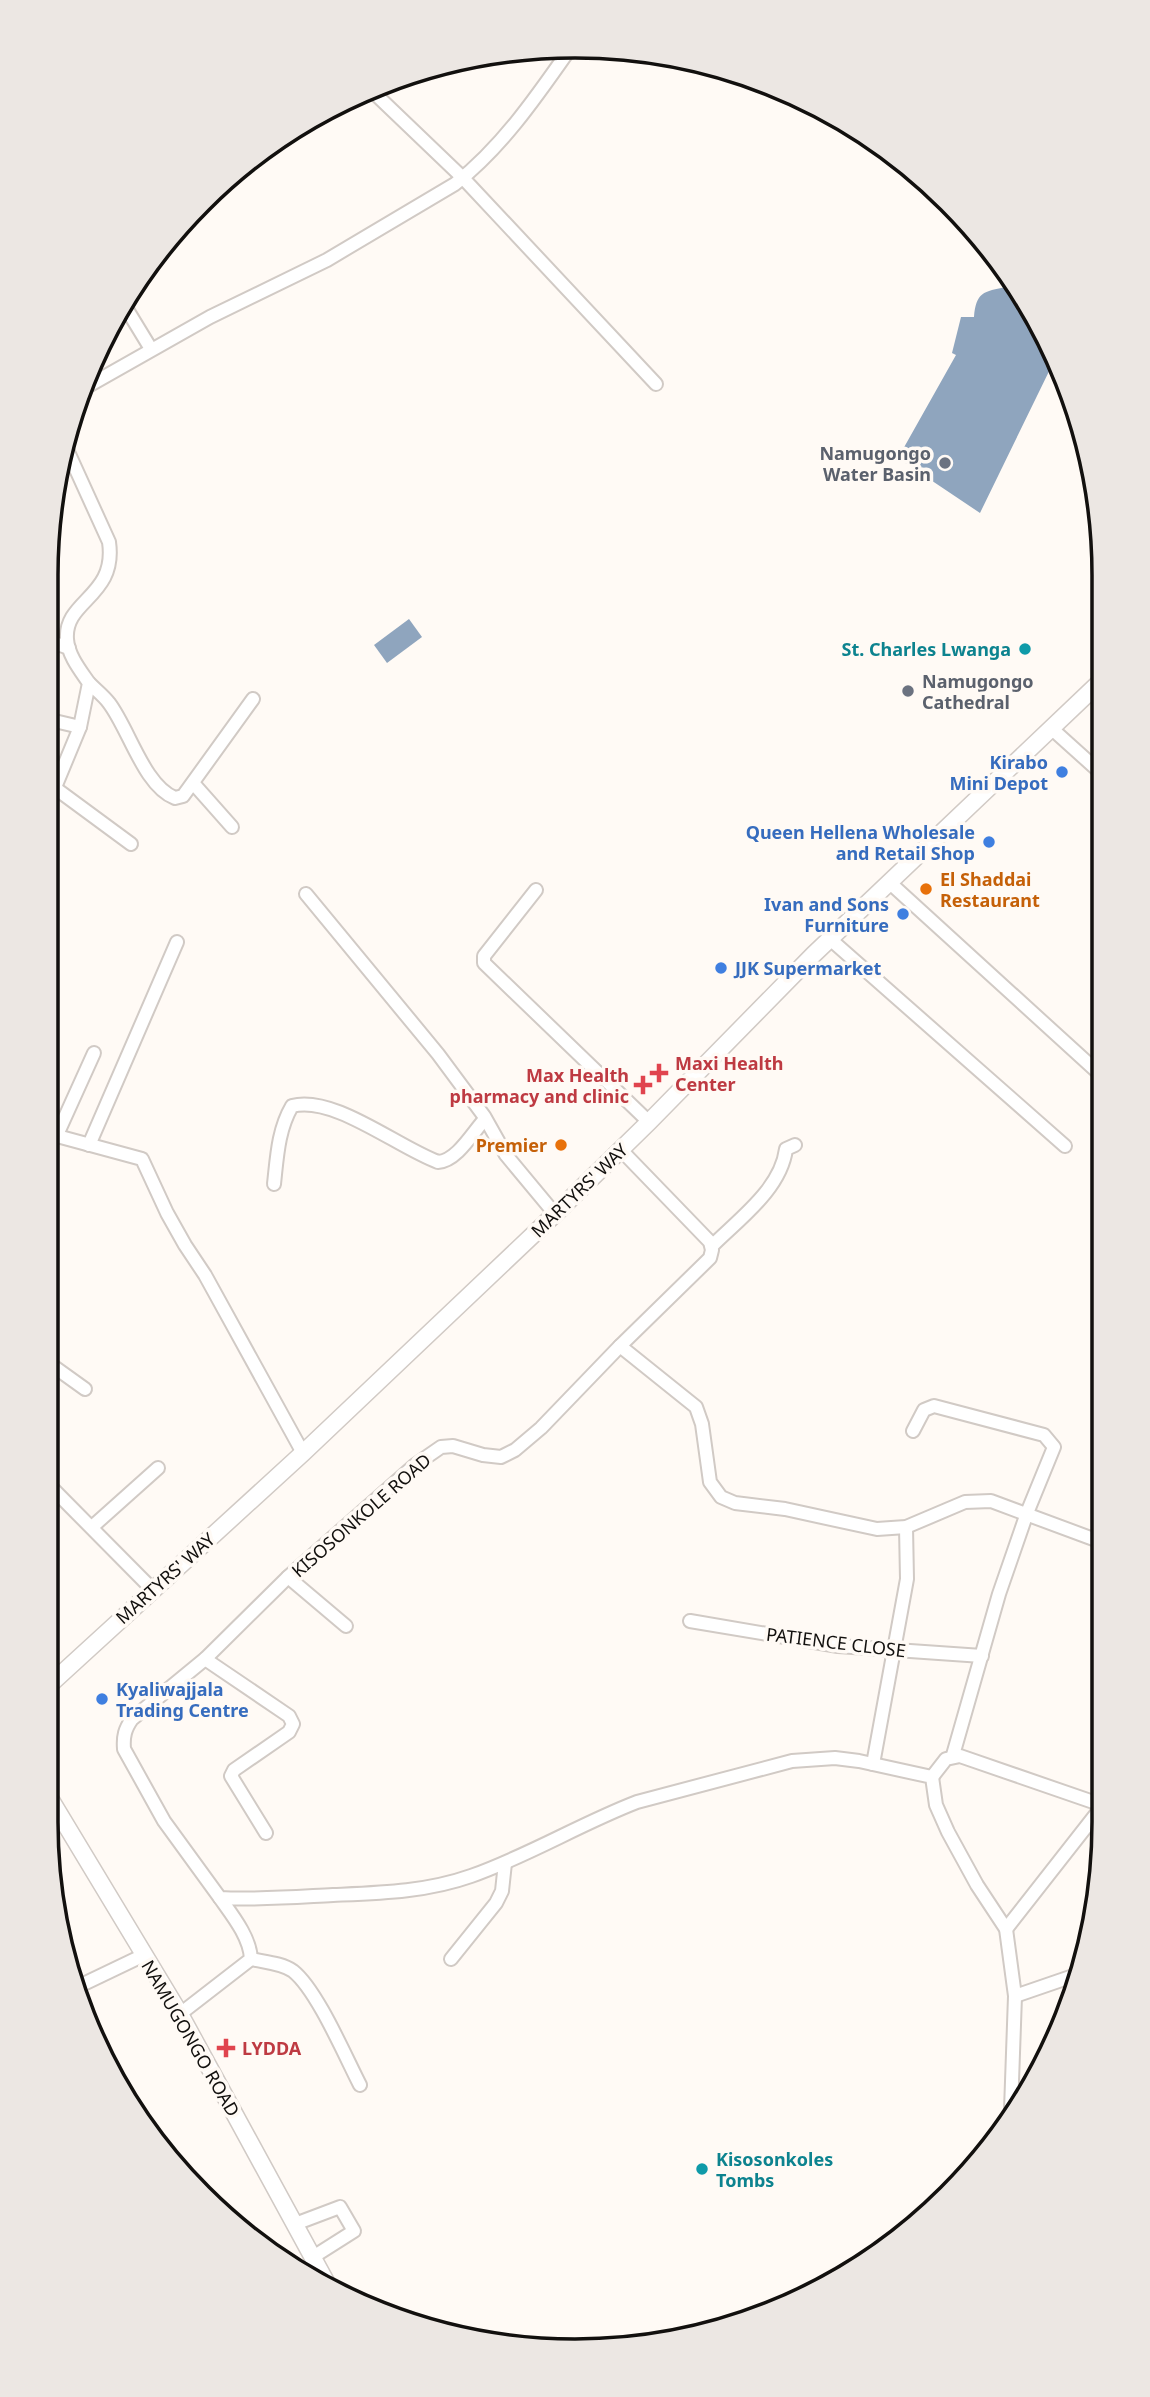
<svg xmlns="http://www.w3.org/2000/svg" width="1150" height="2397" font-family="'Noto Sans',sans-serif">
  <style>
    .water { fill: #8fa5be }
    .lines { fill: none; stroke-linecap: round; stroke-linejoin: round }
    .minor-casing { stroke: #d1cac5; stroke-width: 16 }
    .major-casing { stroke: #d1cac5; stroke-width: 19 }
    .minor { stroke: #fff; stroke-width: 12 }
    .major { stroke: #fff; stroke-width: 16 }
    .worship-dot { fill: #6b7280; stroke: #fffaf5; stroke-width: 2.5 }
    .culture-dot { fill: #0f9aa8; stroke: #fffaf5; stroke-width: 2.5 }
    .shop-dot { fill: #3f7fe0; stroke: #fffaf5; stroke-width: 2.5 }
    .food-dot { fill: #e8710a; stroke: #fffaf5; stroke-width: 2.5 }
    .health-dot { fill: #e0444e; stroke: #fffaf5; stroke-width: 2.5 }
    .labels { text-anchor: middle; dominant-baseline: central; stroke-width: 7; stroke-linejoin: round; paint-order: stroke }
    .worship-label { font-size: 18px; font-weight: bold; fill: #5b616d; stroke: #fffaf5; text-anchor: end }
    .culture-label { font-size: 18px; font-weight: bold; fill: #0d838f; stroke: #fffaf5; text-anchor: end }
    .shop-label { font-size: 18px; font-weight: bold; fill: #366cbe; stroke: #fffaf5; text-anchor: end }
    .food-label { font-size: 18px; font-weight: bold; fill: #c56008; stroke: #fffaf5; text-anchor: start }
    .health-label { font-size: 18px; font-weight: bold; fill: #be3a42; stroke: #fffaf5; text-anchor: start }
    .street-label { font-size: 18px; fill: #12100e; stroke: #fffaf5 }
    .rim { fill: none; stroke: #12100e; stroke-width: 3.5 }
  </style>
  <rect width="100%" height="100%" fill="#fffaf5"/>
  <g class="water">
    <path d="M 1007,287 L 1015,287 L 1056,357 L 980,513 L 898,458 L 956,355 L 952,353 L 961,317 L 974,317 C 976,293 983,291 1007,287 Z"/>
    <polygon points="409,619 422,637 387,663 374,645"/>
  </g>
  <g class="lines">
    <defs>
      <g id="minor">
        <polyline points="369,88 463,178 656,384"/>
        <polyline points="123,303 151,349"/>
        <path d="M 81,390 L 210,317 L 327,260 L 455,184 C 503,146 537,96 572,46"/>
        <polyline points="46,640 69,648"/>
        <path d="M 89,683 C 96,690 104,696 109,703 C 129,729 144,786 175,798 L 183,796 L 253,699"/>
        <polyline points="46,719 80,727"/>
        <polyline points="1051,728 1101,773"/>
        <polyline points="193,783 232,827"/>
        <polyline points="55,788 131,844"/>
        <path d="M 46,809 L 80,727 L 89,683 C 80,670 68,655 67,639 C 64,600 117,597 109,542 L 64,443"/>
        <polyline points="889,882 1102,1076"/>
        <polyline points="536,890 484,956 484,963 649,1122"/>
        <polyline points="306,894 438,1054 484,1116 506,1155 555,1214"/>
        <polyline points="830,939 1065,1146"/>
        <polyline points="46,1133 142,1159 167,1213 185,1245 205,1275 303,1453"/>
        <polyline points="56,1137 94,1053"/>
        <polyline points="89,1145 177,942"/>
        <path d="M 621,1150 L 710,1242 L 712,1250 L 710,1258 L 620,1346 L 541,1428 L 515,1450 L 501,1457 L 483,1455 L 453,1446 L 441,1447 L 415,1465 L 288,1577 L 205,1659 L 132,1719 C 125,1729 123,1736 124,1749 L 164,1821 L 220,1898 C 258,1900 295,1897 333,1895 C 379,1893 426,1892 471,1876 C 528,1856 580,1824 637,1802 L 792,1761 L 835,1758 L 859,1761 L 932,1777 L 936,1805 L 948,1832 L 977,1885 L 1006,1929 L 1015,1996 L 1011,2110"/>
        <path d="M 274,1184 C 277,1157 278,1130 292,1106 C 334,1095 397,1147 438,1162 C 457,1161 473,1132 485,1119"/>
        <path d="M 712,1246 C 739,1219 781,1189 786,1149 L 795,1145"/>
        <polyline points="620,1346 696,1407 702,1424 710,1482 721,1497 735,1503 785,1509 877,1529 906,1527 965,1502 991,1501 1104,1543"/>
        <polyline points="46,1361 85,1389"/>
        <polyline points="913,1431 924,1410 934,1406 1044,1435 1054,1447 1027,1513 999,1594 953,1755"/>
        <polyline points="46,1482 152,1589"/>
        <polyline points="92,1527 158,1468"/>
        <polyline points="288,1577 346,1626"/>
        <polyline points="690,1621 838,1646 982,1656"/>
        <polyline points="205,1659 289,1716 293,1724 289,1732 234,1770 231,1776 266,1833"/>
        <polyline points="873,1764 907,1579 906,1527"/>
        <polyline points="932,1777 946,1759 960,1756 1102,1805"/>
        <polyline points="1006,1929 1104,1804"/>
        <path d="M 251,1959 C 264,1962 282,1963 293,1971 C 317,1990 345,2056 360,2085"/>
        <polyline points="451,1959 496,1903 502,1891 505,1863"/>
        <polyline points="73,1989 144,1955"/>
        <polyline points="1015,1996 1079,1974"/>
        <path d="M 180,2014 L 251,1959 C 250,1937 232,1915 220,1898"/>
        <polyline points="295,2224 340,2207 354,2231 313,2257"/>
      </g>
      <g id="major">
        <polyline points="46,1688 303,1453 555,1214 649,1122 813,955 1101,681"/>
        <polyline points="46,1792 180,2014 330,2289"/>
      </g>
    </defs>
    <use href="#minor" class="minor-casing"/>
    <use href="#major" class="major-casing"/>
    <use href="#minor" class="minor"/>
    <use href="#major" class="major"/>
  </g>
  <g class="worship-dot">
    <circle cx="945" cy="463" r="7"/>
    <circle cx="908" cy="691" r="7"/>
  </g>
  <g class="culture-dot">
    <circle cx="1025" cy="649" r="7"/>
    <circle cx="702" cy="2169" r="7"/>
  </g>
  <g class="shop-dot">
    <circle cx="1062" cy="772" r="7"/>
    <circle cx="989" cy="842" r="7"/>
    <circle cx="903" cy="914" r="7"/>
    <circle cx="721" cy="968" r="7"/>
    <circle cx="102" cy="1699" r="7"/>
  </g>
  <g class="food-dot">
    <circle cx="926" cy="889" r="7"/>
    <circle cx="561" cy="1145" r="7"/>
  </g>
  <g class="health-dot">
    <path d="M655.5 1062.5h7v7h7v7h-7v7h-7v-7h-7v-7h7z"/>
    <path d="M639.5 1074.5h7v7h7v7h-7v7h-7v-7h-7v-7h7z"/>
    <path d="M222.5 2037.5h7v7h7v7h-7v7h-7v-7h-7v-7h7z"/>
  </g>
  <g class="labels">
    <g class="worship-label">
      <text x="931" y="453">Namugongo<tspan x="931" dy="21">Water Basin</tspan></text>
      <text x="922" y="681" text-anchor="start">Namugongo<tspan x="922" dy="21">Cathedral</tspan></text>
    </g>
    <g class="culture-label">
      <text x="1011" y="649">St. Charles Lwanga</text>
      <text x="716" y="2159" text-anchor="start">Kisosonkoles<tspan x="716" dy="21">Tombs</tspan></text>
    </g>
    <g class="shop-label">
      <text x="1048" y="762">Kirabo<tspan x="1048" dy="21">Mini Depot</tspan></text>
      <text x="975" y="832">Queen Hellena Wholesale<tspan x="975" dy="21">and Retail Shop</tspan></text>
      <text x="889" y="904">Ivan and Sons<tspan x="889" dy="21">Furniture</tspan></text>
      <text x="735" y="968" text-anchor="start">JJK Supermarket</text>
      <text x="116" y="1689" text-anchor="start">Kyaliwajjala<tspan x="116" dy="21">Trading Centre</tspan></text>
    </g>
    <g class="food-label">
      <text x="940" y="879">El Shaddai<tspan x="940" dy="21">Restaurant</tspan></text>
      <text x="547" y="1145" text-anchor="end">Premier</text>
    </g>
    <g class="health-label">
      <text x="675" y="1063">Maxi Health<tspan x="675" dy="21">Center</tspan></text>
      <text x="629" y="1075" text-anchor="end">Max Health<tspan x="629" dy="21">pharmacy and clinic</tspan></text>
      <text x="242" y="2048">LYDDA</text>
    </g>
    <g class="street-label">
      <text transform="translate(579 1190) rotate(-44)">MARTYRS' WAY</text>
      <text transform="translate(361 1515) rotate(-41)">KISOSONKOLE ROAD</text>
      <text transform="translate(165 1578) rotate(-42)">MARTYRS' WAY</text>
      <text transform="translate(836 1642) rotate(7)">PATIENCE CLOSE</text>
      <text transform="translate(191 2038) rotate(60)">NAMUGONGO ROAD</text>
    </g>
  </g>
  <path d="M0 0H1150V2397H0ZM575 58H575A517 517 0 0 1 1092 575V1822A517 517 0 0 1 575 2339H575A517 517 0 0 1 58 1822V575A517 517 0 0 1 575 58Z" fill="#ece7e3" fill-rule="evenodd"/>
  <path class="rim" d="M575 58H575A517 517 0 0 1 1092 575V1822A517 517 0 0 1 575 2339H575A517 517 0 0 1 58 1822V575A517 517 0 0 1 575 58Z"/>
</svg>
